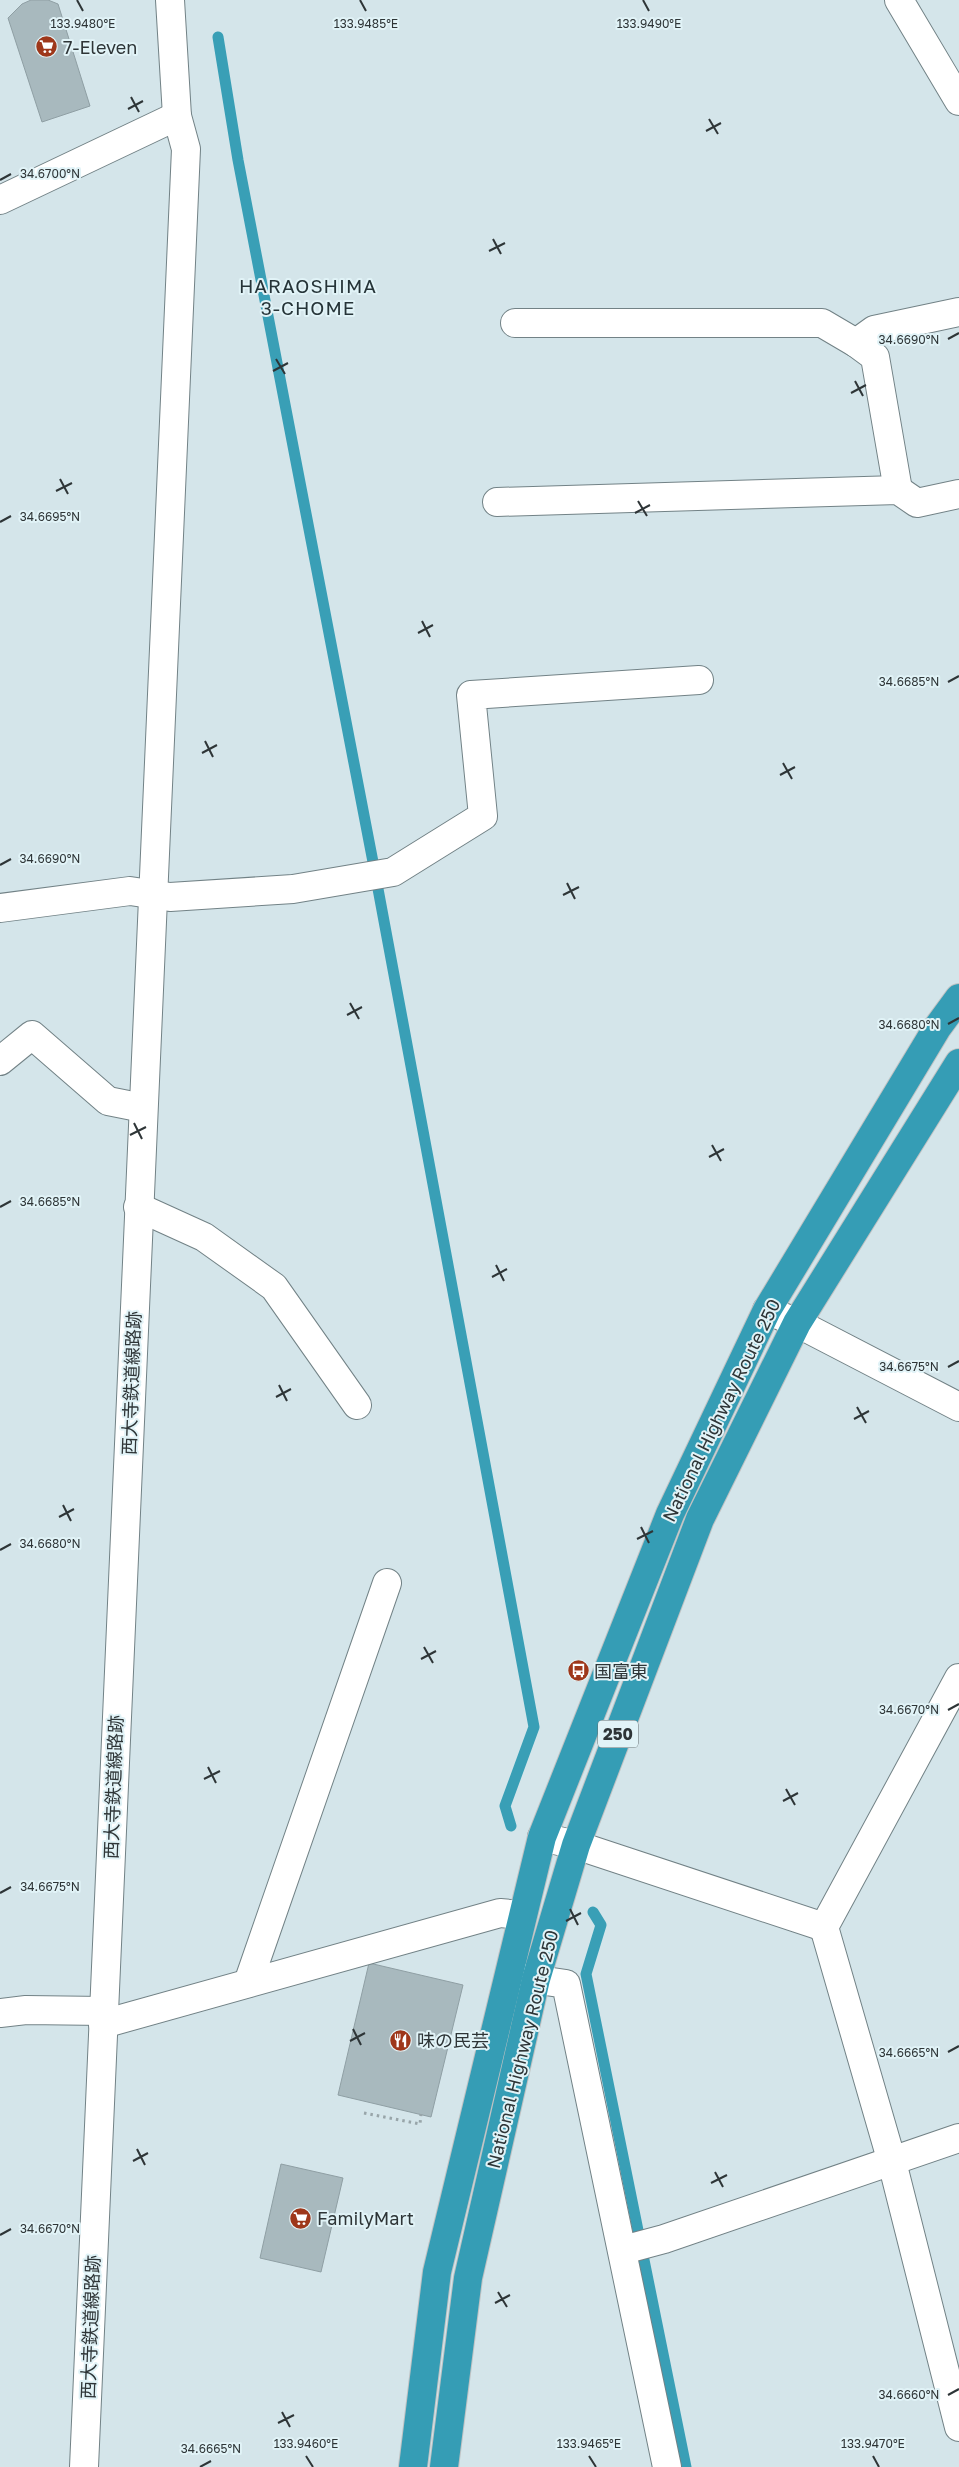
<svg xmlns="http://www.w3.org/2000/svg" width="959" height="2467" font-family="'Golos Text','Noto Sans JP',sans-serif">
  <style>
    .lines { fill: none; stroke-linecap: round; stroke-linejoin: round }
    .stream { stroke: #399fb6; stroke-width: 11 }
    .building { fill: #a8b9be; stroke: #8f9fa4 }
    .minor-casing { stroke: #728286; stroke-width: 30 }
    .highway-casing { stroke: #c0c2c3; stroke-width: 30 }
    .path { stroke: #98a5a9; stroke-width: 3; stroke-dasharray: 2.5 4; stroke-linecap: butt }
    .minor { stroke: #fff; stroke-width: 28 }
    .highway { stroke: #359db5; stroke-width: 28 }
    .ticks { fill: none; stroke: #2e3537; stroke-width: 2 }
    .labels { text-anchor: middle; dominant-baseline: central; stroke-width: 4; stroke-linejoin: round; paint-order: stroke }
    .shield { fill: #e1f3f7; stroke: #646e71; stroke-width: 1 }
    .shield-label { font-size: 16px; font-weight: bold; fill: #2e3537 }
    .poi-label { font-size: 18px; fill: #2e3537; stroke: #e1f3f7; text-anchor: start }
    .street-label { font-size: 18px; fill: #2e3537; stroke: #e1f3f7 }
    .neighbourhood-label { font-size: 19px; letter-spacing: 1px; fill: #263438; stroke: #e1f3f7 }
    .ticks-label { font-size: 12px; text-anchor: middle; fill: #2e3537; stroke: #e1f3f7; stroke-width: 4; stroke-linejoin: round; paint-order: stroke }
  </style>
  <rect width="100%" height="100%" fill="#d4e5ea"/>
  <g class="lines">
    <g class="stream">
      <polyline points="218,37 238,160 373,862 534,1727 505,1806 511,1826"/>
      <polyline points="593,1912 601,1925 586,1974 686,2467"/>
    </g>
  </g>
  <g class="building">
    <polygon points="31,0 48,0 58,4 90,106 42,122 8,18 22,4"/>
    <polygon points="369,1963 463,1985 431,2117 338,2095"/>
    <polygon points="281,2164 343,2178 321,2272 260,2258"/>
  </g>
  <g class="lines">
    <defs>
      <g id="minor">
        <polyline points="899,0 959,101"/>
        <polyline points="0,200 177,116"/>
        <polyline points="515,323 822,323 856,343 875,357 898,490"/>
        <polyline points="856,343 874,330 959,312"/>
        <polyline points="497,502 898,490 917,503 959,494"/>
        <polyline points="0,908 130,891 170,897 293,889 393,872 483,816 471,695 699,680"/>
        <polyline points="0,1061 32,1035 108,1101 143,1108"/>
        <polyline points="138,1207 204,1237 274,1287 357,1405"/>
        <polyline points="767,1310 797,1323 959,1407"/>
        <polyline points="959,1678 824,1927 892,2162 959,2427"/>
        <polyline points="542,1837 576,1845 824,1927"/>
        <polyline points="512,1976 566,1984 667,2467"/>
        <polyline points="248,1983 387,1583"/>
        <polyline points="0,2013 26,2010 104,2011"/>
        <polyline points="103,2024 500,1913 522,1915"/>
        <polyline points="623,2250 664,2239 959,2138"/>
        <polyline points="84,2467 186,149 177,116 170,0"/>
      </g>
      <g id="highway">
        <polyline points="413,2467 437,2272 542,1837 670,1514 767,1310 937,1028 959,998"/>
        <polyline points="444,2467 468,2278 536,1979 576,1845 700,1519 797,1323 959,1063"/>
      </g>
    </defs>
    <use href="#minor" class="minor-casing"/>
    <use href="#highway" class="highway-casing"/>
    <polyline class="path" points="364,2113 420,2124 421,2114"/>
    <use href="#minor" class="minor"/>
    <use href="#highway" class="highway"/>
  </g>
  <path class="ticks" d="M 77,0 L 83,11M 360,0 L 366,11M 643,0 L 649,11M 131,97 L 139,112M 128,109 L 143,101M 709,119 L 718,134M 706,131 L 721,123M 0,180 L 11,174M 493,239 L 501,254M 489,251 L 505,243M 948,339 L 959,333M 276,359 L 285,374M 273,371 L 288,363M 855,381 L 863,396M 851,393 L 866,385M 60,479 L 68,494M 56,491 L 72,483M 638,501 L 647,516M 635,513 L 650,505M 0,522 L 11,516M 422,621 L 430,637M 418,633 L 433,625M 948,682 L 959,676M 205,741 L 213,757M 202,753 L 217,745M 783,763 L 792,779M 780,775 L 795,767M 0,865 L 11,859M 567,883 L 575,899M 563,895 L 579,887M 350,1003 L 359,1019M 347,1015 L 362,1007M 948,1024 L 959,1018M 134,1123 L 142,1139M 130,1135 L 146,1127M 712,1145 L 721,1161M 709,1157 L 724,1149M 0,1207 L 11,1201M 496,1265 L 504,1281M 492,1277 L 507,1269M 948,1367 L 959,1361M 279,1385 L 287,1401M 276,1397 L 291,1389M 857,1407 L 866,1423M 854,1419 L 869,1411M 63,1505 L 71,1521M 59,1517 L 74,1509M 641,1527 L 649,1543M 637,1539 L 653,1531M 0,1550 L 11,1544M 424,1647 L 433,1663M 421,1659 L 436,1651M 948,1710 L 959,1704M 208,1767 L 216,1783M 204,1779 L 220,1771M 786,1789 L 795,1805M 783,1801 L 798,1793M 0,1893 L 11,1887M 570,1909 L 578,1925M 566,1921 L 581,1913M 353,2029 L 361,2045M 350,2041 L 365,2033M 948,2052 L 959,2046M 137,2149 L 145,2165M 133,2161 L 148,2153M 715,2172 L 723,2187M 711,2183 L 727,2175M 0,2235 L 11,2229M 498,2292 L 507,2307M 495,2303 L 510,2295M 948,2395 L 959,2389M 282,2412 L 290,2427M 278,2423 L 294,2415M 306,2456 L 313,2467M 589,2456 L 596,2467M 873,2456 L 879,2467M 200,2467 L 211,2461"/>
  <defs>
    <symbol id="supermarket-disc" viewBox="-11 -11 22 22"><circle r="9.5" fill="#9e371a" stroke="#e1f3f7"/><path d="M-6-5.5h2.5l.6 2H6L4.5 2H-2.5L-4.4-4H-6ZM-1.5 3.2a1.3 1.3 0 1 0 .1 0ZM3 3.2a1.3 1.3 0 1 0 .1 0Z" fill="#fff"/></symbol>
    <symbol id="bus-disc" viewBox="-11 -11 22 22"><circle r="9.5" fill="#9e371a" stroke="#e1f3f7"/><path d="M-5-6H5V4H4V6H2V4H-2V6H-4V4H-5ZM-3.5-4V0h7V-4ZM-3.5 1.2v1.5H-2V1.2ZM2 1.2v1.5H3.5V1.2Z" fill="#fff"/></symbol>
    <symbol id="restaurant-disc" viewBox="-11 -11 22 22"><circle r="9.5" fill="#9e371a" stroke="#e1f3f7"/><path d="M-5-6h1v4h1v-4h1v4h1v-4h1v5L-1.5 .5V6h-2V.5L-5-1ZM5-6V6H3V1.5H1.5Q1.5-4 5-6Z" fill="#fff"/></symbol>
  </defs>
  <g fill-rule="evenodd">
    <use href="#supermarket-disc" x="34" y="34" width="25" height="25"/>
    <use href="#bus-disc" x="566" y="1658" width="25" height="25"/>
    <use href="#restaurant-disc" x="388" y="2028" width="25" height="25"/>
    <use href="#supermarket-disc" x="288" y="2206" width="25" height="25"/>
  </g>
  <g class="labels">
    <rect class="shield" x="598" y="1720.5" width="40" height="27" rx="4"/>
    <g class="shield-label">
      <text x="618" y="1734">250</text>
    </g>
    <g class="poi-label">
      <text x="63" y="47">7-Eleven</text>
      <text x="594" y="1671">国富東</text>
      <text x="417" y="2040">味の民芸</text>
      <text x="317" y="2218">FamilyMart</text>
    </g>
    <g class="street-label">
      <text transform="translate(131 1383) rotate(-88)">西大寺鉄道線路跡</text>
      <text transform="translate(721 1410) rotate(-64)">National Highway Route 250</text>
      <text transform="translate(113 1787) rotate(-88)">西大寺鉄道線路跡</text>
      <text transform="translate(522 2049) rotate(-76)">National Highway Route 250</text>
      <text transform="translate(90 2327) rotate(-88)">西大寺鉄道線路跡</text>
    </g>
    <g class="neighbourhood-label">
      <text x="308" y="285">HARAOSHIMA<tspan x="308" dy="22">3-CHOME</tspan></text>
    </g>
  </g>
  <g class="ticks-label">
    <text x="83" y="28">133.9480°E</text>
    <text x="366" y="28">133.9485°E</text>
    <text x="649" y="28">133.9490°E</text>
    <text x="50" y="178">34.6700°N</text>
    <text x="909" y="344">34.6690°N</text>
    <text x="50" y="521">34.6695°N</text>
    <text x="909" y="686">34.6685°N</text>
    <text x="50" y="863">34.6690°N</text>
    <text x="909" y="1029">34.6680°N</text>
    <text x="50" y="1206">34.6685°N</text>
    <text x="909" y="1371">34.6675°N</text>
    <text x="50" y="1548">34.6680°N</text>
    <text x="909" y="1714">34.6670°N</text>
    <text x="50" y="1891">34.6675°N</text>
    <text x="909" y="2057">34.6665°N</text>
    <text x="50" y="2233">34.6670°N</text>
    <text x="909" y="2399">34.6660°N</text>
    <text x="306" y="2448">133.9460°E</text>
    <text x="589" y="2448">133.9465°E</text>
    <text x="873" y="2448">133.9470°E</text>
    <text x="211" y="2453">34.6665°N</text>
  </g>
</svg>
